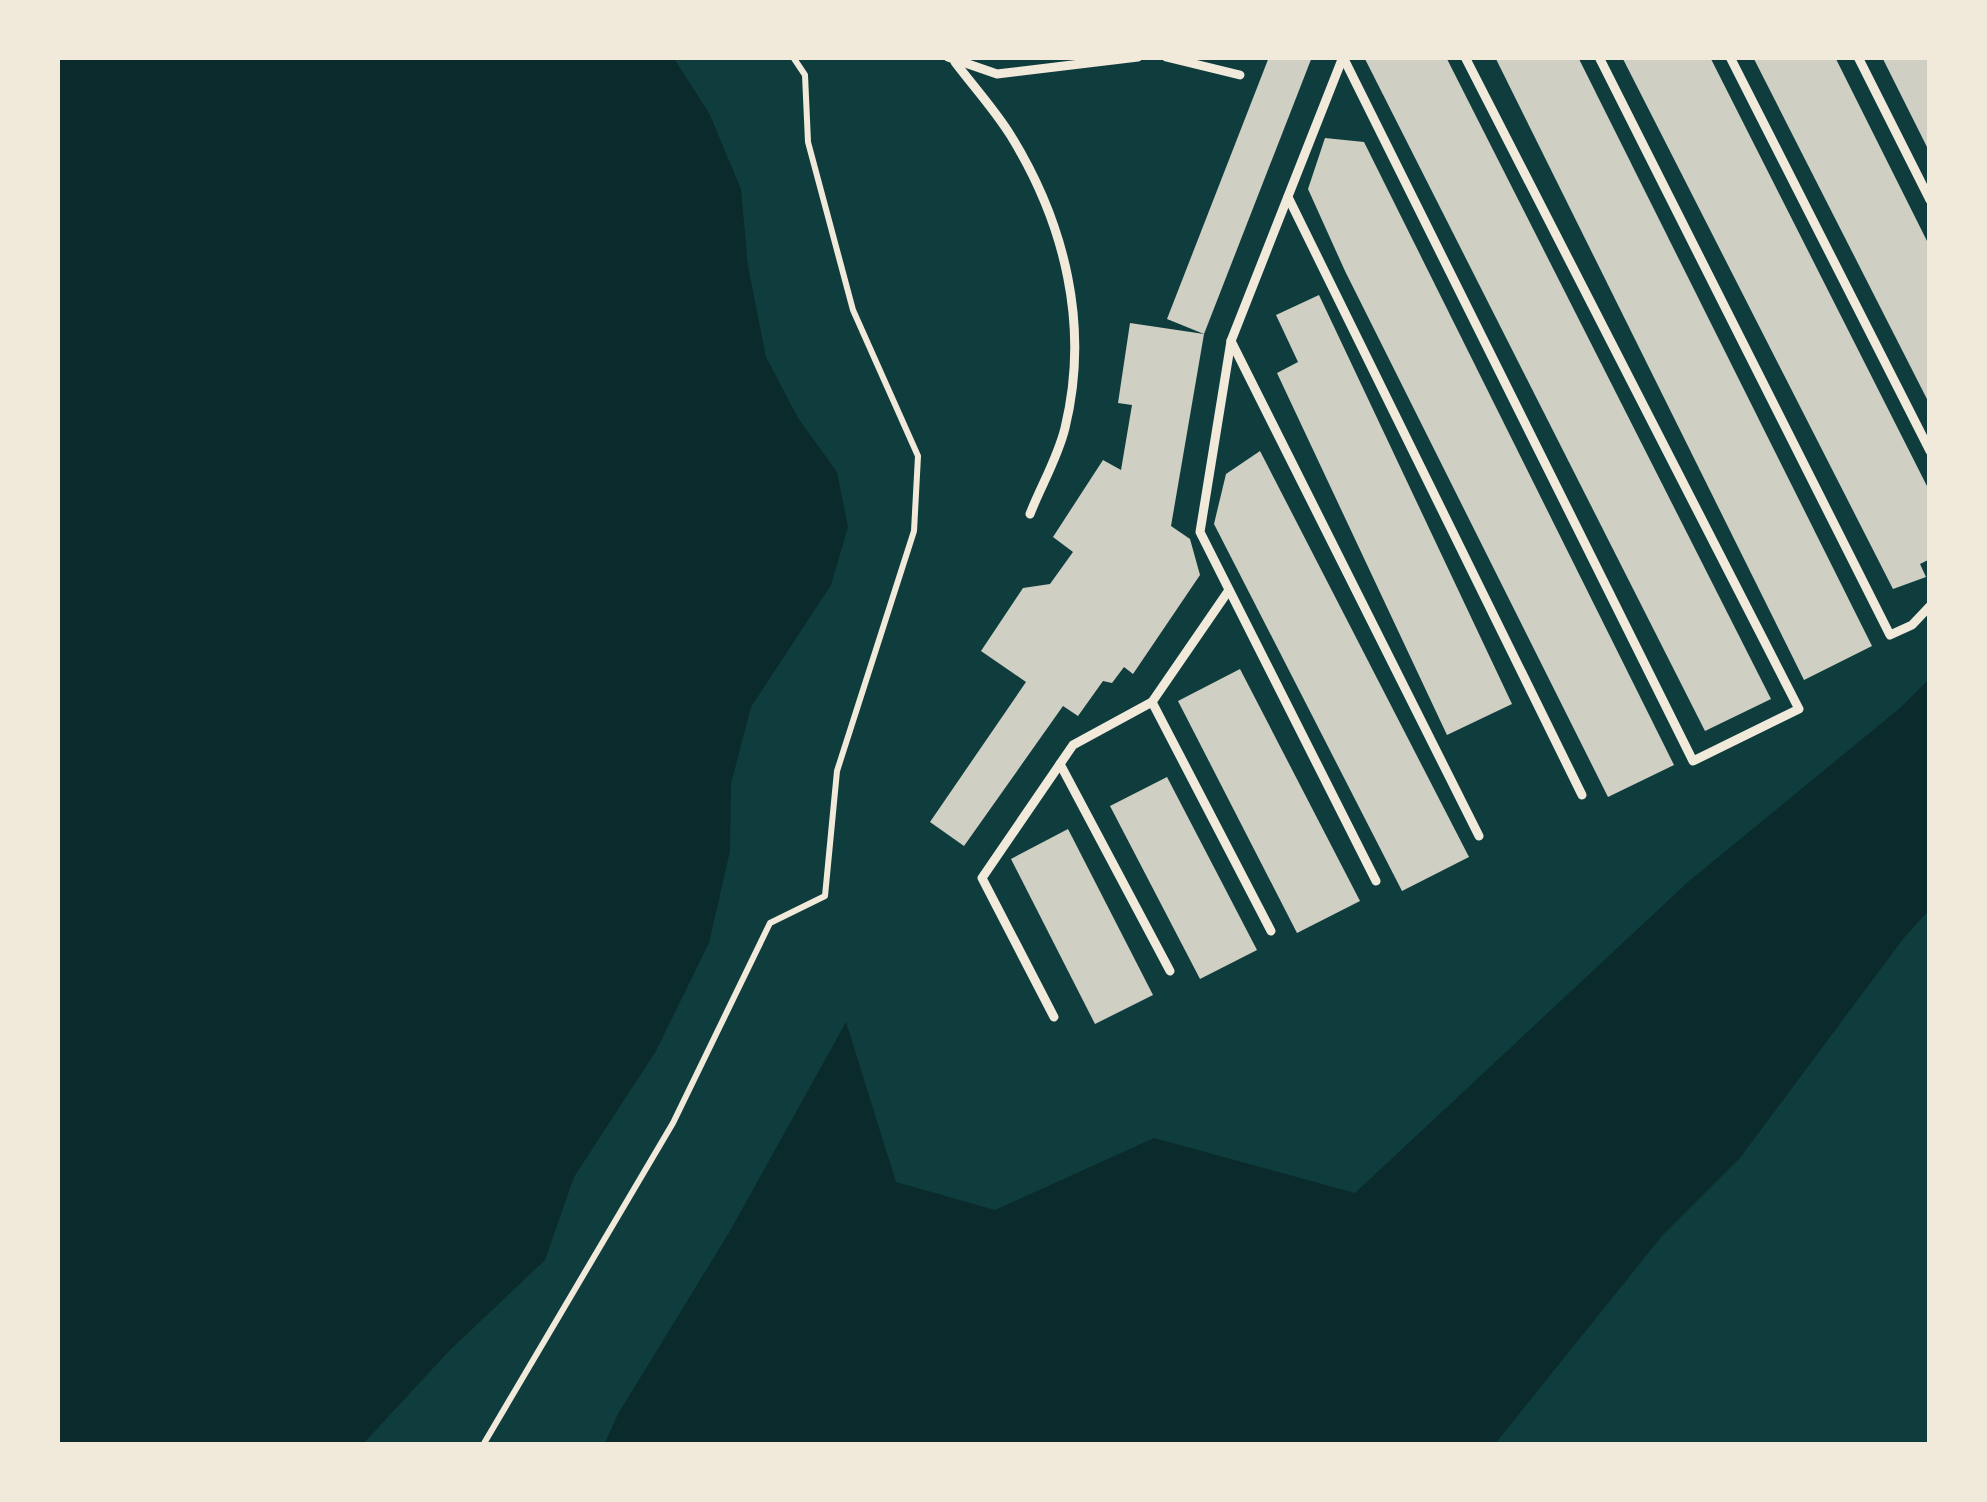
<svg xmlns="http://www.w3.org/2000/svg" width="1987" height="1502" font-family="Arial,sans-serif">
  <style>
    .water { fill: #0a2a2b }
    .building { fill: #cfcfc3 }
    .lines { fill: none; stroke-linecap: round; stroke-linejoin: round }
    .path { stroke: #f1e9da; stroke-width: 6 }
    .service { stroke: #f1e9da; stroke-width: 9 }
  </style>
  <rect width="100%" height="100%" fill="#0f3d3e"/>
  <g class="water">
    <polygon points="57,57 673,57 709,113 741,189 748,266 766,357 798,418 837,472 848,527 831,585 751,707 731,784 730,851 709,943 656,1051 574,1177 545,1260 450,1350 362,1445 57,1445"/>
    <polygon points="1930,678 1930,909 1903,939 1740,1158 1662,1236 1494,1445 604,1445 618,1414 730,1231 846,1022 896,1182 995,1210 1154,1138 1355,1193 1689,881 1900,708"/>
  </g>
  <g class="building">
    <polygon points="1269,57 1312,57 1204,334 1167,319"/>
    <polygon points="1364,57 1446,57 1771,699 1705,731"/>
    <polygon points="1495,57 1578,57 1872,646 1804,680"/>
    <polygon points="1622,57 1710,57 1930,492 1930,559 1920,564 1926,577 1893,589"/>
    <polygon points="1753,57 1835,57 1930,247 1930,405"/>
    <polygon points="1882,57 1930,57 1930,153"/>
    <polygon points="1325,138 1364,142 1674,765 1608,797 1345,271 1308,189"/>
    <polygon points="1319,295 1512,704 1447,735 1277,373 1298,362 1276,315"/>
    <polygon points="1130,323 1204,334 1171,526 1190,539 1200,575 1133,674 1124,667 1112,683 1103,681 1078,716 1063,706 964,846 930,822 1026,682 981,651 1023,588 1050,584 1073,552 1053,537 1103,460 1121,470 1132,405 1118,403"/>
    <polygon points="1260,451 1469,857 1402,891 1214,524 1226,474"/>
    <polygon points="1240,669 1360,901 1297,933 1178,701"/>
    <polygon points="1167,777 1257,950 1200,979 1110,806"/>
    <polygon points="1068,829 1153,995 1095,1024 1011,859"/>
  </g>
  <g class="lines">
    <polyline class="path" points="483,1445 673,1123 770,923 825,896 837,771 914,531 918,456 853,310 808,142 805,75 793,57"/>
    <g class="service">
      <polyline points="948,57 997,74 1138,57"/>
      <polyline points="1166,57 1240,75"/>
      <polyline points="1343,57 1693,761 1799,709 1465,57"/>
      <polyline points="1343,57 1231,341 1200,532 1376,881"/>
      <polyline points="1599,57 1890,635 1912,625 1930,606"/>
      <polyline points="1730,57 1930,451"/>
      <polyline points="1858,57 1930,200"/>
      <path d="M 955,62 C 973,86 995,110 1011,136 C 1065,224 1090,326 1065,428 C 1058,457 1041,486 1030,514"/>
      <polyline points="1288,197 1582,795"/>
      <polyline points="1231,341 1479,836"/>
      <polyline points="1152,702 1271,931"/>
      <polyline points="1060,764 1170,971"/>
      <polyline points="1054,1017 982,878 1073,745 1152,702 1229,590"/>
    </g>
  </g>
  <rect width="1987" height="1502" fill="none" stroke="#f1e9da" stroke-width="120"/>
</svg>
